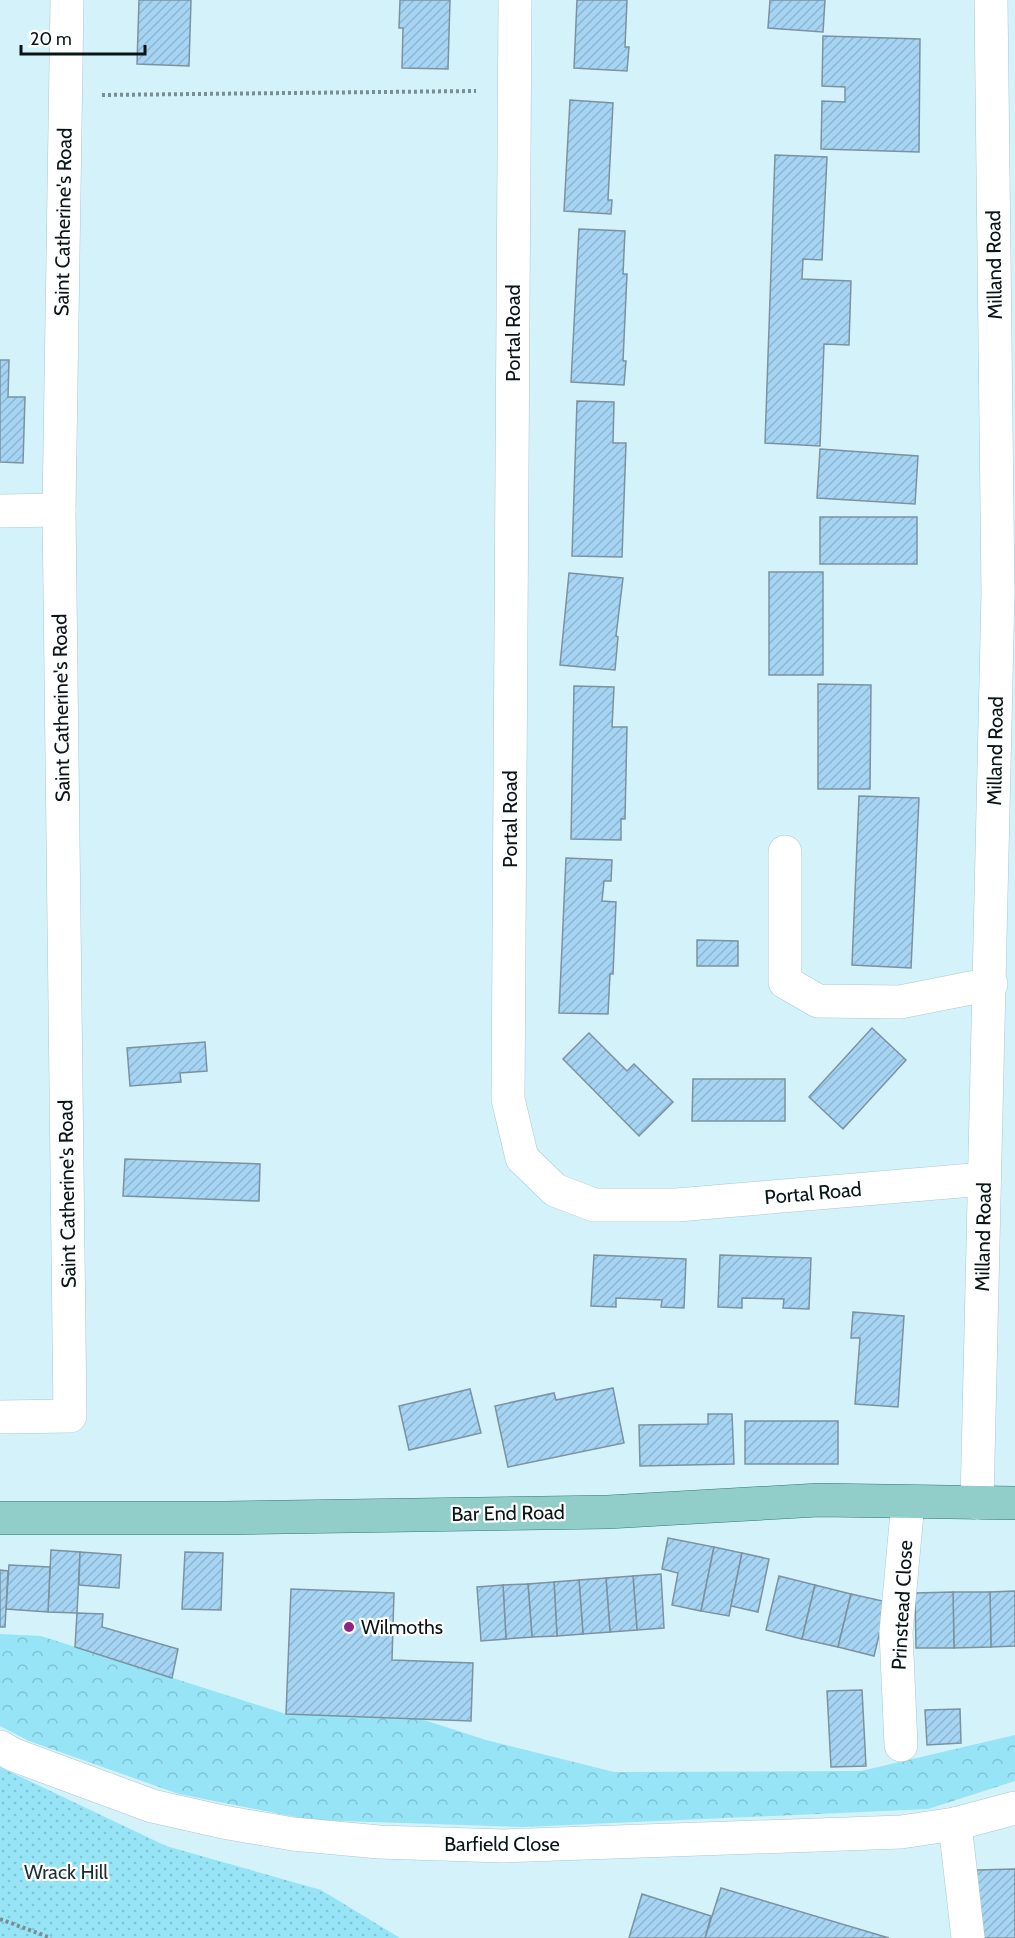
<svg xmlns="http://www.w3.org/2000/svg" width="1015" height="1938" font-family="Cabin,sans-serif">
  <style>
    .grass { fill: url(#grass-dots) }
    .forest { fill: url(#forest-crowns) }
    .building { fill: url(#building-hatch); stroke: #7c92a0; stroke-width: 1.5 }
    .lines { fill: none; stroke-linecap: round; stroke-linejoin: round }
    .minor-casing { stroke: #abc8cf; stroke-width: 34 }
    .major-casing { stroke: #327875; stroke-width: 34 }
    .path { stroke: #798e93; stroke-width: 4; stroke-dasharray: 3 3; stroke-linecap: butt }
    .minor { stroke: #fff; stroke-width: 33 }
    .major { stroke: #91ceca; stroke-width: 33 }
    .poi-dot { fill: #912385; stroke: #fff; stroke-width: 2 }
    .labels { text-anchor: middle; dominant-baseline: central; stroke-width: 4.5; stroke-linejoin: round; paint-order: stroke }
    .street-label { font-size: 20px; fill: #0a1517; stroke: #fff }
    .poi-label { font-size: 20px; fill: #0a1517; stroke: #fff; text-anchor: start }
    .park-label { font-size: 20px; fill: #1a2f34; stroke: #fff }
  </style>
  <defs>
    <pattern id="grass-dots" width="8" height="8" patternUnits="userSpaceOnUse" patternTransform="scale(1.5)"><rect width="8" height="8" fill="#96e4f6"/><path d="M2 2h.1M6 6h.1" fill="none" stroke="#80c3d2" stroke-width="1.8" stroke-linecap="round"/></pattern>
    <pattern id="forest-crowns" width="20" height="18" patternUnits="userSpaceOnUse" patternTransform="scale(1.5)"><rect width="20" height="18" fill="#96e4f6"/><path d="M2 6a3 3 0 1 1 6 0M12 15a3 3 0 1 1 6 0" fill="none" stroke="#80c3d2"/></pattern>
    <pattern id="building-hatch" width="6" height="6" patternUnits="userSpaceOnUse" patternTransform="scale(1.5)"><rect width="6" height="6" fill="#a6d5f4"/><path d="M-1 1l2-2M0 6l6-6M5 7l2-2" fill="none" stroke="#8eb6d0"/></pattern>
  </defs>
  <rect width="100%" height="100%" fill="#d4f2f9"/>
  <polygon class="grass" points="0,1767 166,1846 321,1890 400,1938 0,1938"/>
  <polygon class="forest" points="0,1634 41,1636 286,1714 421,1719 486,1740 614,1772 861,1771 1015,1735 1015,1781 928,1809 523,1827 311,1820 179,1794 29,1741 0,1726"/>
  <g class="building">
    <polygon points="139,0 191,0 189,66 137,64"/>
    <polygon points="400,0 450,0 448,69 402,68 403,28 399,28"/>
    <polygon points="577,0 627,0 625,47 629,47 627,71 574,68"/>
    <polygon points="770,0 825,0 823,32 768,28"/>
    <polygon points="823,36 920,39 919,152 821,149 822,101 845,102 845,87 822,86"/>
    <polygon points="570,100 613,103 608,200 612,200 611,214 564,211"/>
    <polygon points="775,155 827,157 822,260 803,259 802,279 851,281 849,345 824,344 820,446 765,443"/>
    <polygon points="579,229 625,231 623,274 627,274 623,361 626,361 624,385 571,382"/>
    <polygon points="0,360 9,360 8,397 25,397 23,463 0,462"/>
    <polygon points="577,401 614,402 613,443 626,443 622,557 572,556"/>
    <polygon points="820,449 918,456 915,504 817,498"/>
    <rect x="820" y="517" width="97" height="47"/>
    <rect x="769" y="572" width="54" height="103"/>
    <polygon points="569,573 623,578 616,636 618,637 615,670 560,665"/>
    <polygon points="818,684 871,685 870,789 818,789"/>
    <polygon points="574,686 614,687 612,727 627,727 625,819 621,819 621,840 571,839"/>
    <polygon points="859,796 919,798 911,968 852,965"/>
    <polygon points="566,858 612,860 611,881 604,881 602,901 616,902 613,974 610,974 608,1014 559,1013"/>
    <polygon points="697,940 738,941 738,966 697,966"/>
    <polygon points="872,1028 906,1060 843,1129 809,1097"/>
    <polygon points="589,1033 627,1071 634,1064 673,1102 639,1136 563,1059"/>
    <polygon points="205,1042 207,1071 180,1073 181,1082 130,1086 127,1048"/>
    <polygon points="693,1079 785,1079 785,1121 692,1121"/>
    <polygon points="125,1159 260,1164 259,1201 123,1196"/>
    <polygon points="594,1255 686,1259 684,1308 661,1307 662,1300 616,1298 616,1307 591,1306"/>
    <polygon points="720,1255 811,1258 809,1309 783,1308 784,1299 742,1298 742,1308 718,1307"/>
    <polygon points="853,1312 904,1316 898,1407 855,1404 860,1338 851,1338"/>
    <polygon points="613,1388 624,1443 508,1467 495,1406 554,1393 556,1400"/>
    <polygon points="470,1389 481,1433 409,1450 399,1406"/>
    <polygon points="708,1414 732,1414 734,1464 640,1466 639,1425 708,1424"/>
    <rect x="745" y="1421" width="93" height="43"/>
    <polygon points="668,1538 714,1547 701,1611 672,1605 678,1573 662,1569"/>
    <polygon points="714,1547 742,1553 729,1616 701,1611"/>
    <polygon points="51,1550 80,1552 77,1613 48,1612"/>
    <polygon points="80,1552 121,1555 119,1588 79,1585"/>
    <polygon points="185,1552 223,1553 221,1610 182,1609"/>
    <polygon points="742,1553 769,1559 758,1612 731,1606"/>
    <polygon points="9,1565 50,1567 48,1612 6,1609"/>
    <polygon points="0,1570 8,1571 5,1627 0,1627"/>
    <polygon points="661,1574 664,1628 637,1630 633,1576"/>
    <polygon points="633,1576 637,1630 610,1632 606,1578"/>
    <polygon points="779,1576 815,1585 802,1639 766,1630"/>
    <polygon points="606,1578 610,1632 583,1634 579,1580"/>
    <polygon points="579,1580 583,1634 557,1636 554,1582"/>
    <polygon points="554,1582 557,1636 532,1637 528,1584"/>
    <polygon points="528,1584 532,1637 506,1639 503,1585"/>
    <polygon points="503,1585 506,1639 481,1641 477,1587"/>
    <polygon points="815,1585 851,1594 838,1647 802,1639"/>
    <polygon points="291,1589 394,1593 392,1660 473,1663 471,1721 286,1714"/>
    <polygon points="1015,1591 1015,1646 991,1647 990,1592"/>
    <polygon points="953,1592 990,1592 991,1647 954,1648"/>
    <polygon points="953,1592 954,1648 916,1648 915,1593"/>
    <polygon points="851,1594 887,1602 874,1656 838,1647"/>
    <polygon points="77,1613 103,1614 102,1627 178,1649 172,1678 75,1647"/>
    <polygon points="862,1690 866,1766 831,1767 827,1691"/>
    <polygon points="960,1709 961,1743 927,1745 925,1710"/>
    <polygon points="1015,1869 1015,1938 977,1938 977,1870"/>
    <polygon points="721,1888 889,1938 705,1938"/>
    <polygon points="642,1894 711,1916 705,1938 629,1938"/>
  </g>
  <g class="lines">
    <defs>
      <g id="minor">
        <polyline points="515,0 508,1099 522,1158 555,1190 594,1205 677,1205 984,1179"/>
        <polyline points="0,511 59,510"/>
        <polyline points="785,852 785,982 818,1001 900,1002 991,984"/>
        <polyline points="0,1417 70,1416 59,510 67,0"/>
        <polyline points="977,1503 998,593 991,0"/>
        <polyline points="901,1745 896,1632 908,1502"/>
        <polyline points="0,1747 14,1755 152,1806 223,1822 293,1834 379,1842 503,1846 901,1832 955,1824 1015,1808"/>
        <polyline points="955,1824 968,1938"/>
      </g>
      <polyline id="major" points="0,1518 225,1518 608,1512 819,1500 1015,1503"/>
    </defs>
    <use href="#minor" class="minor-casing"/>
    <use href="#major" class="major-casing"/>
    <g class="path">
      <polyline points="102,95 476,91"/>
      <polyline points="0,1919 51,1938"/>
    </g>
    <use href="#minor" class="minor"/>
    <use href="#major" class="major"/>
  </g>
  <circle class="poi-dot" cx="349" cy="1627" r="6"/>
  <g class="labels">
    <g class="street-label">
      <text transform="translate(63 222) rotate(-89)">Saint Catherine's Road</text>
      <text transform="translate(994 265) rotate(-91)">Milland Road</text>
      <text transform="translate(513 333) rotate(-90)">Portal Road</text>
      <text transform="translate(61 708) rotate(-91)">Saint Catherine's Road</text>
      <text transform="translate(995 751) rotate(-89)">Milland Road</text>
      <text transform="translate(510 819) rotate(-90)">Portal Road</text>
      <text transform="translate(813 1193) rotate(-5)">Portal Road</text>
      <text transform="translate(67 1194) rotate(-91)">Saint Catherine's Road</text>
      <text transform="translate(983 1237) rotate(-89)">Milland Road</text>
      <text transform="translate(508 1513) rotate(-1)">Bar End Road</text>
      <text transform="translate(902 1605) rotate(-87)">Prinstead Close</text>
      <text x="502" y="1844">Barfield Close</text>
    </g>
    <g class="poi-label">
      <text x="361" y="1627">Wilmoths</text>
    </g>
    <g class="park-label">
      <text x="66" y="1872">Wrack Hill</text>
    </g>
  </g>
  <path d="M21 45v9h124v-9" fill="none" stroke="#0a1517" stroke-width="3"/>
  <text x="30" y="45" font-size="18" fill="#0a1517" stroke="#ffffff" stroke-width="4.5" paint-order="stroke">20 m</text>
</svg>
